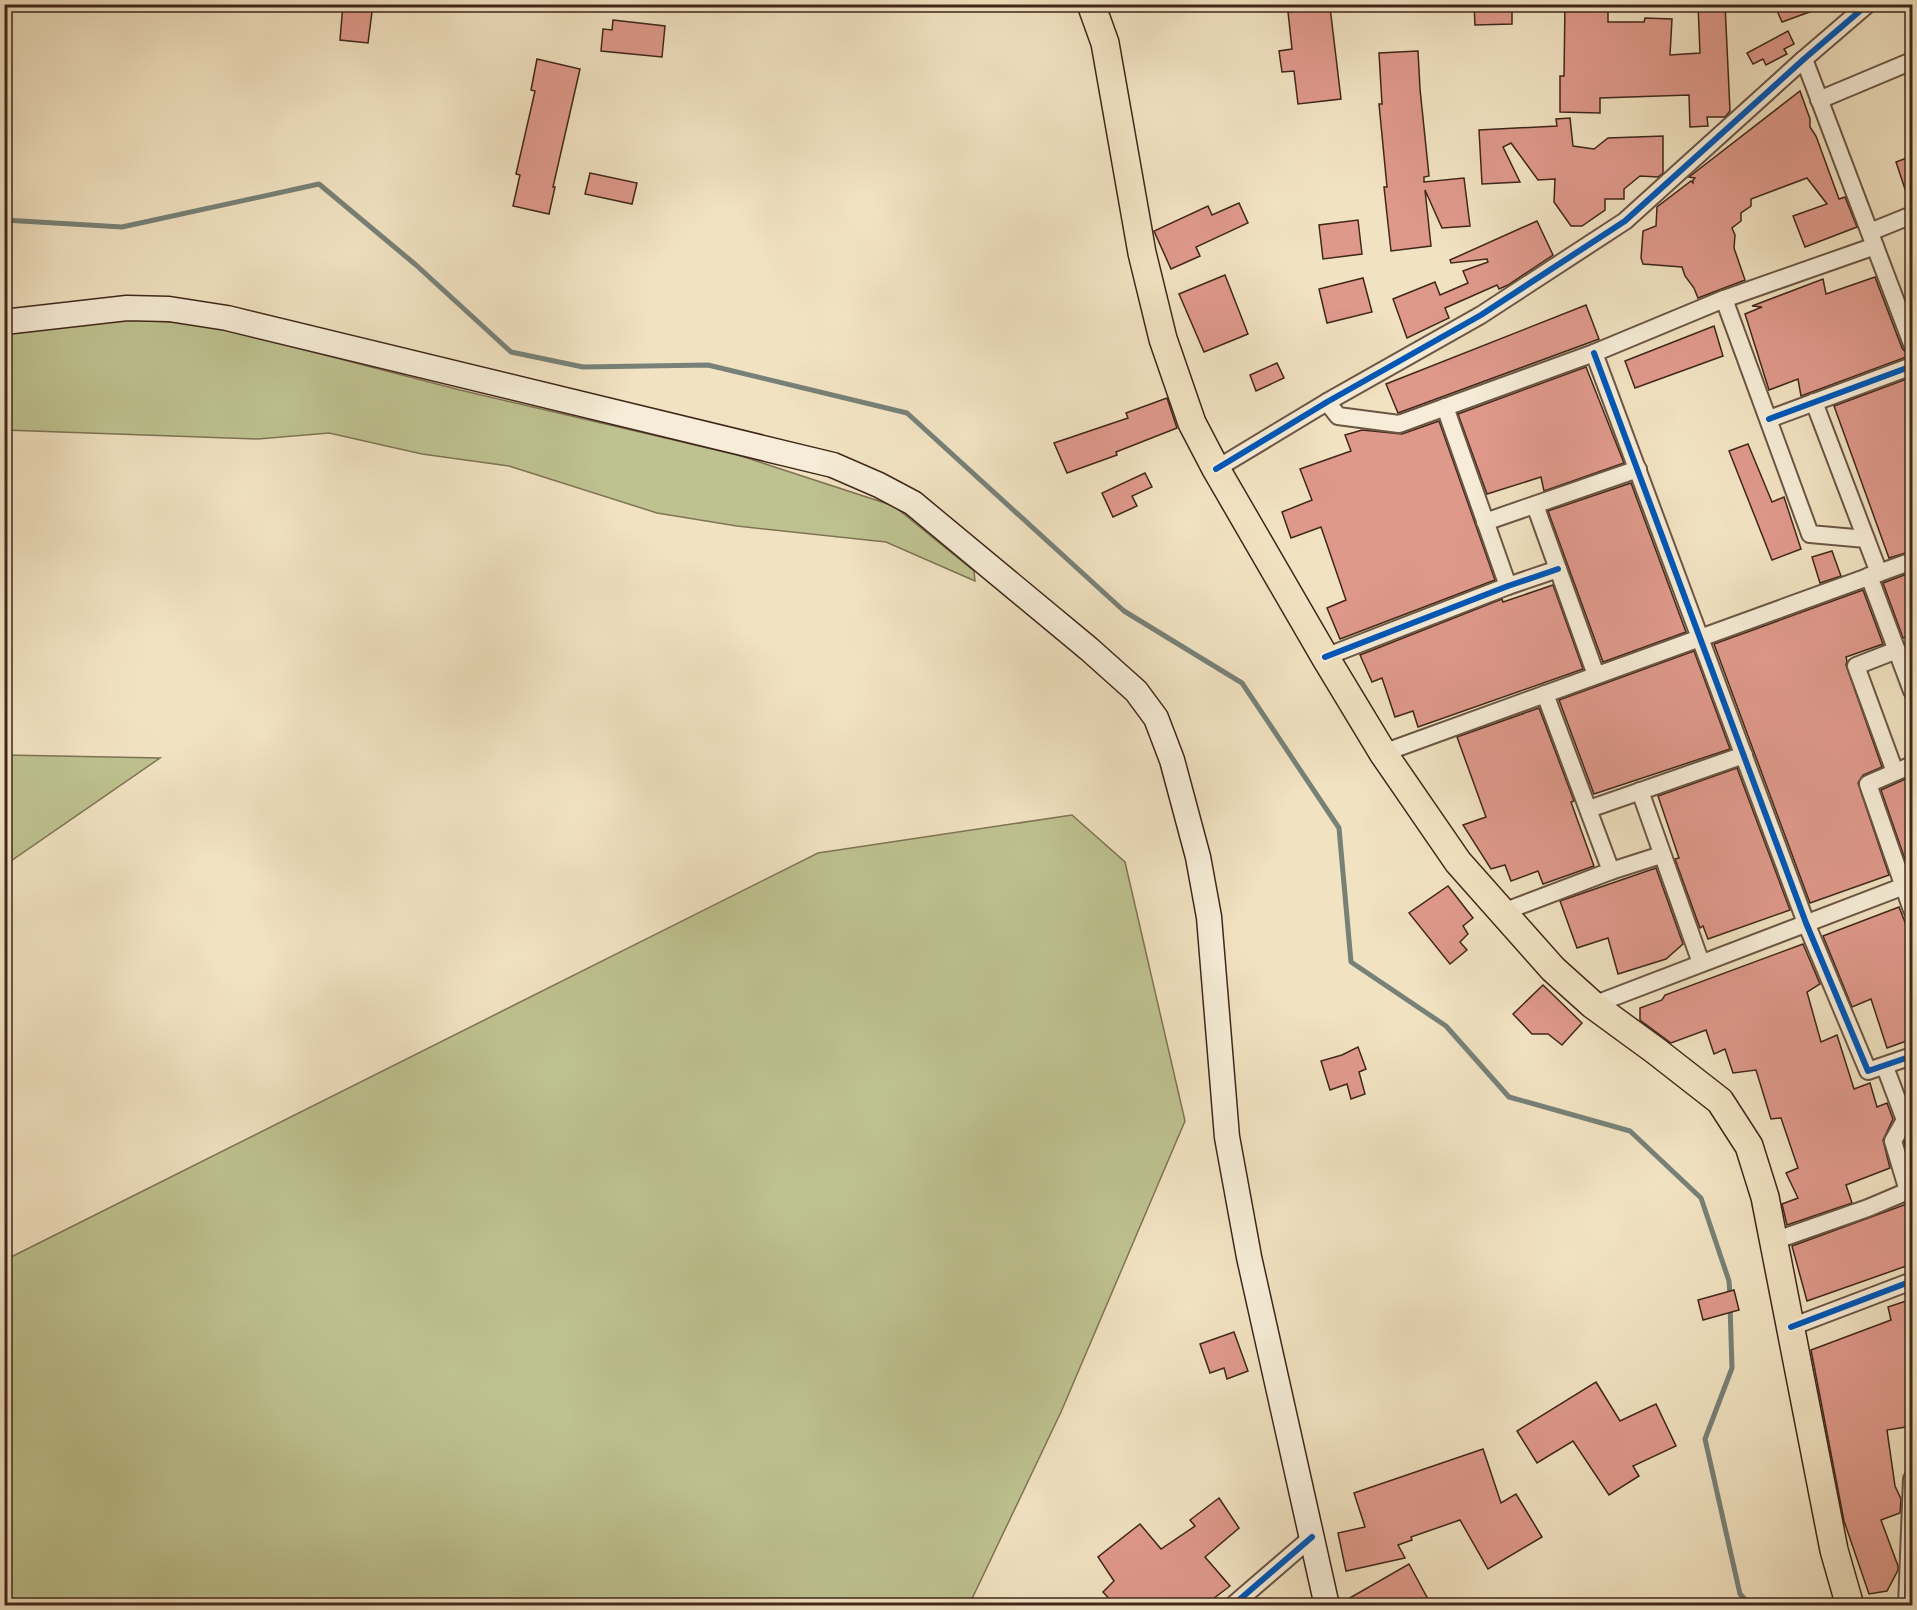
<svg xmlns="http://www.w3.org/2000/svg" width="1917" height="1610" font-family="Cardo,serif">
  <style>
    .green { fill: #bec290; stroke: #7f7455; stroke-width: 1.5 }
    .lines { fill: none; stroke-linecap: round; stroke-linejoin: round }
    .stream { stroke: #778178; stroke-width: 5 }
    .building { fill: #df998b; stroke: #40271a; stroke-width: 1.5 }
    .street-casing { stroke: #6c5644; stroke-width: 20 }
    .secondary-casing { stroke: #40271a; stroke-width: 27 }
    .primary-casing { stroke: #40271a; stroke-width: 30 }
    .street { stroke: #f6ecd7; stroke-width: 16 }
    .secondary { stroke: #f6ecd7; stroke-width: 24 }
    .primary { stroke: #f1e2c1; stroke-width: 27 }
    .cycleway-casing { stroke: #f6ecd7; stroke-width: 10 }
    .cycleway { stroke: #0057b8; stroke-width: 6 }
  </style>
  <rect width="100%" height="100%" fill="#f1e2c1"/>
  <filter id="stains"><feTurbulence type="fractalNoise" baseFrequency=".00333" numOctaves="4"/><feColorMatrix values="0 0 0 0 .2 0 0 0 0 .09 0 0 0 0 .02 0 0 0 .5 -.17"/></filter>
  <radialGradient id="worn" r=".72"><stop offset=".6" stop-color="#630" stop-opacity="0"/><stop offset="1" stop-color="#630" stop-opacity=".3"/></radialGradient>
  <g class="green">
    <polygon points="104,318 205,324 460,390 738,455 894,506 974,571 975,581 886,542 737,526 657,513 509,466 422,454 329,433 258,439 5,430 5,332"/>
    <polygon points="5,755 160,758 5,865"/>
    <polygon points="1072,815 1125,862 1185,1121 1061,1412 969,1605 5,1605 5,1260 818,853"/>
  </g>
  <g class="lines">
    <g class="stream">
      <polyline points="4,220 122,227 319,184 416,265 511,352 583,367 708,365 907,413 1124,611 1242,683 1339,828 1351,962 1446,1026 1509,1097 1630,1131 1701,1198 1729,1281 1730,1296"/>
      <polyline points="1730,1305 1732,1368 1705,1439 1740,1594 1751,1606"/>
    </g>
  </g>
  <g class="building">
    <polygon points="343,4 373,4 368,43 340,40"/>
    <polygon points="1474,4 1512,4 1512,24 1475,25"/>
    <polygon points="1565,4 1589,4 1589,7 1608,8 1608,22 1644,22 1645,18 1672,19 1670,55 1700,53 1698,4 1725,4 1730,111 1725,117 1707,117 1708,126 1690,127 1689,95 1600,98 1600,113 1560,112 1560,76 1564,76"/>
    <polygon points="1774,4 1825,4 1826,6 1782,22"/>
    <polygon points="1330,7 1341,99 1298,104 1294,71 1282,72 1279,51 1292,49 1288,12"/>
    <polygon points="613,20 665,26 662,57 601,51 603,29 612,30"/>
    <polygon points="1788,31 1794,44 1784,49 1787,54 1766,65 1763,59 1753,64 1747,53"/>
    <polygon points="1418,51 1420,89 1429,176 1424,177 1424,182 1464,178 1470,226 1442,228 1425,190 1431,246 1391,251 1384,187 1387,187 1379,104 1382,104 1379,53"/>
    <polygon points="537,59 580,69 553,187 555,187 549,214 513,206 520,175 516,174 535,91 531,90"/>
    <polygon points="1800,91 1810,119 1810,127 1816,136 1839,199 1845,197 1857,227 1805,247 1793,216 1827,204 1807,178 1751,199 1751,206 1741,213 1741,221 1732,228 1735,235 1734,248 1745,280 1698,298 1694,288 1685,276 1682,267 1643,264 1641,258 1643,231 1656,226 1657,207 1691,181 1693,183 1693,180 1695,178 1689,177"/>
    <polygon points="1570,118 1573,146 1594,149 1608,138 1663,136 1663,173 1658,177 1640,176 1624,189 1624,199 1605,199 1605,210 1582,226 1571,226 1554,202 1555,179 1538,180 1511,143 1503,147 1520,182 1482,184 1479,130 1557,126 1556,119"/>
    <polygon points="1912,156 1912,204 1910,204 1896,162"/>
    <polygon points="590,173 637,183 632,204 585,194"/>
    <polygon points="1239,203 1248,223 1196,247 1200,256 1171,269 1154,231 1208,206 1212,215"/>
    <polygon points="1358,220 1362,254 1323,259 1319,225"/>
    <polygon points="1537,221 1553,255 1508,285 1499,289 1497,285 1445,308 1449,318 1407,338 1393,299 1435,282 1440,295 1468,283 1463,271 1488,262 1487,259 1451,263 1450,260"/>
    <polygon points="1225,275 1248,334 1204,352 1179,294"/>
    <polygon points="1875,277 1902,348 1909,356 1801,396 1798,379 1769,390 1745,314 1762,307 1752,306 1823,279 1826,294"/>
    <polygon points="1363,278 1372,312 1327,323 1319,289"/>
    <polygon points="1586,305 1599,339 1398,413 1386,384"/>
    <polygon points="1714,326 1723,356 1635,388 1625,361"/>
    <polygon points="1277,363 1284,378 1256,391 1250,375"/>
    <polygon points="1586,367 1624,463 1544,491 1541,477 1487,494 1458,414"/>
    <polygon points="1912,377 1912,551 1889,558 1834,406"/>
    <polygon points="1167,398 1177,428 1116,452 1117,455 1067,473 1054,443 1128,418 1126,413"/>
    <polygon points="1439,421 1495,580 1340,639 1327,608 1346,600 1321,527 1291,538 1282,512 1312,500 1300,469 1351,451 1345,435 1362,430 1402,434"/>
    <polygon points="1748,444 1772,502 1784,497 1801,549 1772,560 1729,451"/>
    <polygon points="1145,473 1152,487 1132,496 1137,506 1113,517 1102,493"/>
    <polygon points="1631,483 1686,632 1603,662 1548,511"/>
    <polygon points="1832,551 1841,576 1820,583 1812,557"/>
    <polygon points="1912,572 1912,635 1903,638 1883,583"/>
    <polygon points="1553,585 1583,669 1418,727 1413,711 1395,717 1382,678 1372,682 1360,655 1502,599 1503,602"/>
    <polygon points="1863,590 1883,644 1846,657 1847,661 1846,665 1882,767 1863,775 1858,783 1889,875 1810,903 1714,644"/>
    <polygon points="1694,651 1730,749 1594,794 1559,700"/>
    <polygon points="1539,708 1574,801 1571,802 1594,866 1543,884 1538,871 1511,881 1505,865 1491,869 1463,825 1486,817 1457,737"/>
    <polygon points="1737,768 1790,910 1708,939 1703,926 1700,928 1675,859 1679,858 1658,796"/>
    <polygon points="1912,776 1912,866 1908,868 1881,790"/>
    <polygon points="1656,868 1683,944 1666,959 1618,974 1608,938 1577,948 1560,901"/>
    <polygon points="1448,886 1473,918 1463,926 1468,934 1460,942 1467,950 1450,964 1409,913"/>
    <polygon points="1899,907 1912,940 1912,1039 1887,1048 1871,999 1852,1007 1823,936"/>
    <polygon points="1803,944 1820,984 1807,992 1821,1042 1837,1035 1854,1089 1870,1083 1877,1107 1887,1103 1893,1119 1883,1140 1890,1168 1846,1185 1852,1203 1787,1225 1782,1204 1798,1198 1786,1173 1798,1168 1781,1118 1771,1119 1756,1070 1733,1073 1725,1049 1714,1054 1706,1030 1671,1043 1640,1020 1640,1008 1662,1000 1665,995"/>
    <polygon points="1543,985 1582,1023 1562,1045 1548,1034 1532,1034 1513,1014"/>
    <polygon points="1358,1047 1366,1069 1359,1072 1365,1094 1351,1099 1347,1084 1330,1090 1321,1061 1342,1055"/>
    <polygon points="1912,1128 1912,1160 1910,1161 1904,1142"/>
    <polygon points="1912,1202 1912,1264 1807,1301 1792,1246"/>
    <polygon points="1734,1290 1739,1310 1703,1320 1698,1300"/>
    <polygon points="1912,1299 1912,1426 1887,1430 1895,1486 1901,1499 1900,1513 1881,1520 1898,1566 1898,1570 1887,1591 1869,1594 1844,1521 1811,1350 1891,1320 1888,1307"/>
    <polygon points="1234,1332 1248,1371 1227,1379 1224,1368 1210,1373 1200,1344"/>
    <polygon points="1596,1382 1620,1421 1656,1404 1676,1446 1633,1466 1639,1476 1609,1495 1573,1441 1537,1463 1517,1431"/>
    <polygon points="1483,1449 1501,1503 1516,1494 1542,1537 1488,1569 1460,1520 1411,1537 1412,1540 1398,1545 1405,1558 1346,1571 1338,1533 1365,1527 1354,1493"/>
    <polygon points="1219,1498 1239,1528 1205,1557 1230,1586 1205,1605 1115,1605 1103,1592 1114,1581 1098,1557 1140,1524 1161,1549 1195,1526 1190,1520"/>
    <polygon points="1409,1564 1429,1601 1421,1605 1341,1605 1341,1603"/>
  </g>
  <g class="lines">
    <defs>
      <g id="street">
        <polyline points="1804,59 1912,344"/>
        <polyline points="1819,100 1912,61"/>
        <polyline points="1870,232 1912,215"/>
        <polyline points="1724,299 1810,534 1866,539"/>
        <polyline points="1594,353 1806,923 1868,1071 1912,1056"/>
        <polyline points="1327,402 1338,416 1399,424 1594,353 1724,299 1875,246"/>
        <polyline points="1814,402 1879,573"/>
        <polyline points="1445,407 1508,586"/>
        <polyline points="1769,419 1912,366"/>
        <polyline points="1216,469 1327,402 1481,315 1625,221 1804,59 1868,4"/>
        <polyline points="1535,505 1596,675"/>
        <polyline points="1485,522 1638,469"/>
        <polyline points="1869,576 1912,691"/>
        <polyline points="1325,657 1508,586 1558,569"/>
        <polyline points="1545,694 1611,871"/>
        <polyline points="1383,753 1912,561"/>
        <polyline points="1912,765 1868,784 1912,910"/>
        <polyline points="1895,772 1856,666 1897,650"/>
        <polyline points="1640,791 1701,963"/>
        <polyline points="1589,809 1744,755"/>
        <polyline points="1503,912 1611,871 1661,855"/>
        <polyline points="1593,1005 1912,883"/>
        <polyline points="1774,1241 1868,1208 1908,1191 1893,1141 1905,1120 1885,1067"/>
        <polyline points="1791,1327 1912,1281"/>
        <polyline points="1232,1606 1312,1537"/>
        <polyline points="1907,1606 1912,1479"/>
      </g>
      <polyline id="secondary" points="4,322 127,308 169,309 227,318 833,465 879,485 913,503 1089,649 1136,691 1156,718 1172,760 1198,857 1209,917 1227,1137 1249,1257 1327,1606"/>
      <polyline id="primary" points="1091,4 1105,43 1142,253 1163,339 1192,423 1216,469 1325,657 1383,753 1458,862 1553,969 1593,1005 1656,1051 1720,1101 1749,1146 1765,1197 1834,1550 1850,1606"/>
    </defs>
    <use href="#street" class="street-casing"/>
    <use href="#secondary" class="secondary-casing"/>
    <use href="#primary" class="primary-casing"/>
    <use href="#street" class="street"/>
    <use href="#secondary" class="secondary"/>
    <use href="#primary" class="primary"/>
    <defs>
      <g id="cycleway">
        <polyline points="1594,353 1806,923 1868,1071 1912,1056"/>
        <polyline points="1769,419 1912,366"/>
        <polyline points="1216,469 1327,402 1481,315 1625,221 1804,59 1868,4"/>
        <polyline points="1325,657 1508,586 1558,569"/>
        <polyline points="1791,1327 1912,1281"/>
        <polyline points="1232,1606 1312,1537"/>
        <polyline points="1907,1606 1912,1479"/>
      </g>
    </defs>
    <use href="#cycleway" class="cycleway-casing"/>
    <use href="#cycleway" class="cycleway"/>
  </g>
  <rect width="1917" height="1610" fill="none" stroke="#f1e2c1" stroke-width="24"/>
  <rect x="6" y="6" width="1905" height="1598" fill="none" stroke="#40271a" stroke-width="3"/>
  <rect x="12" y="12" width="1893" height="1586" fill="none" stroke="#40271a" stroke-width="1.5"/>
  <rect width="100%" height="100%" filter="url(#stains)"/>
  <rect width="100%" height="100%" fill="url(#worn)"/>
</svg>
